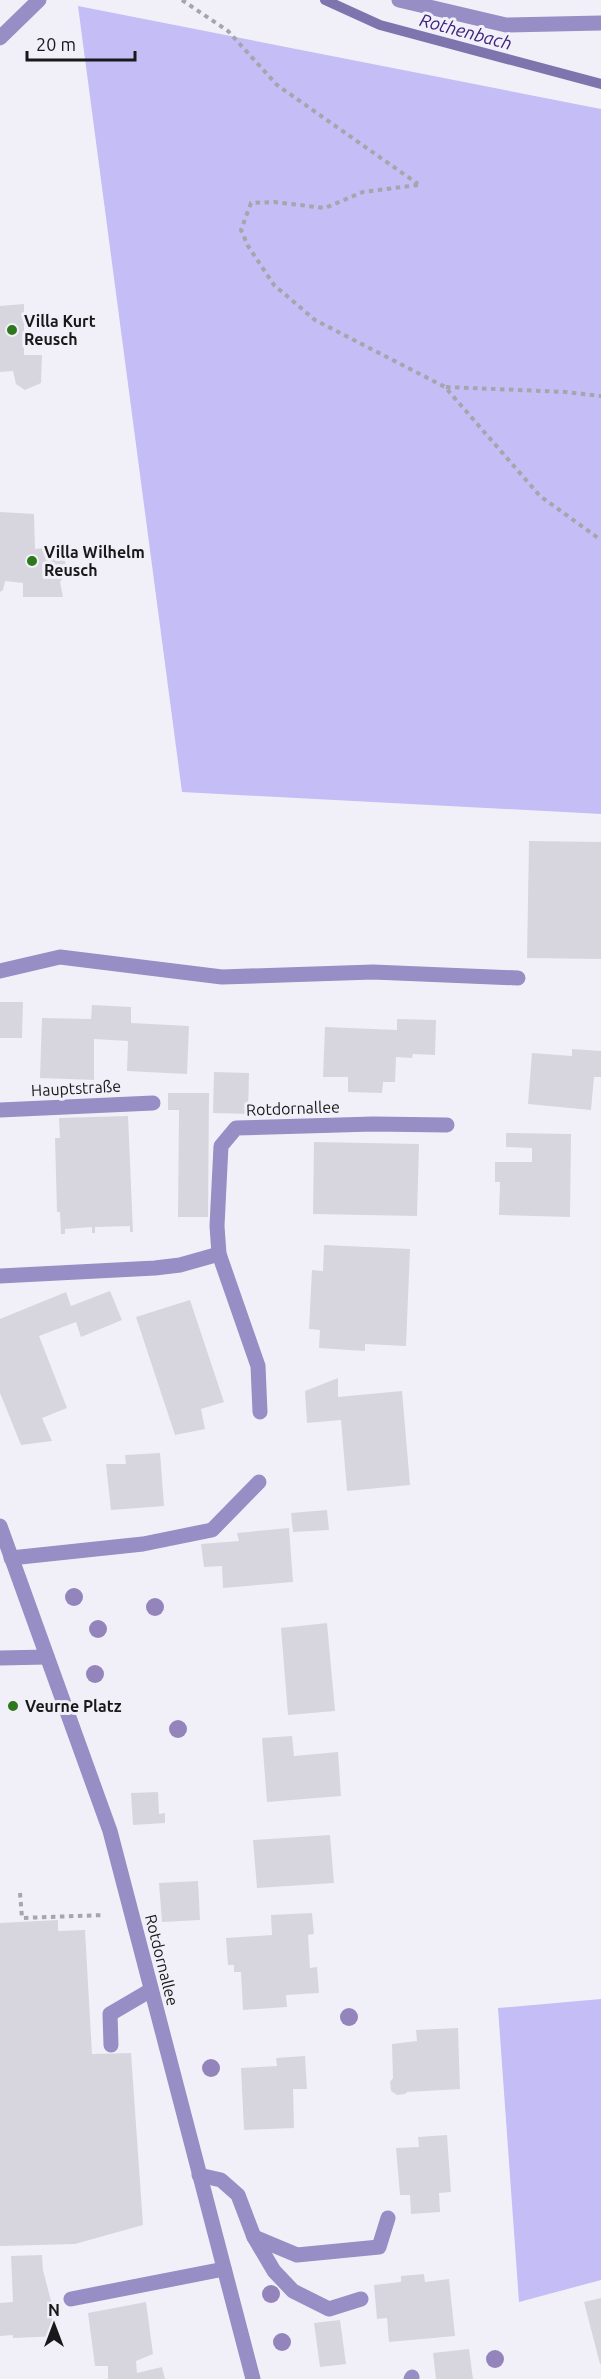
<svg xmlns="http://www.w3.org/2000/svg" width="601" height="2379" font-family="Ubuntu,sans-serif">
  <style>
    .green { fill: #c4bdf6 }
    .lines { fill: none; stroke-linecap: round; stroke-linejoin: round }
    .stream { stroke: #7e75af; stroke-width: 10 }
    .building { fill: #d7d6de }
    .path { stroke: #a6a5ab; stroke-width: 4; stroke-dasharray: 4.5 4.5; stroke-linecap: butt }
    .minor { stroke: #968ec4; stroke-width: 15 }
    .tree { fill: #9385bb }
    .poi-dot { fill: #2d771c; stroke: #f1f0f8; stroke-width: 2 }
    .labels { text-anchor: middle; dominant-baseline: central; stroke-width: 6; stroke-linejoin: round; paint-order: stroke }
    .poi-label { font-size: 16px; font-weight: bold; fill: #19191b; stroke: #f1f0f8; text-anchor: start }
    .street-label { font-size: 16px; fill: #19191b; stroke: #f1f0f8 }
    .water-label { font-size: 18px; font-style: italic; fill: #3d217d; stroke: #f1f0f8 }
  </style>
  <rect width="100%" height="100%" fill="#f1f0f8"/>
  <g class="green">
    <polygon points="78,6 601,109 601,814 182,792"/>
    <polygon points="601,1999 601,2280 519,2302 498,2008"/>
  </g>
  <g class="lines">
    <polyline class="stream" points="325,0 380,25 601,84"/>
  </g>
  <g class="building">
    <polygon points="24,304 24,355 42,355 41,383 25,390 16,384 13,371 0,372 0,306"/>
    <polygon points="0,512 34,514 35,549 62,546 67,572 60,582 63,597 23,597 23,583 5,581 3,590 0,592"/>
    <polygon points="529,841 601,842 601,959 527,958"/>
    <polygon points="0,1002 23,1002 22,1038 0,1038"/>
    <polygon points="92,1005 131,1007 131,1023 189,1026 187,1074 127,1071 128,1041 94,1039 94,1080 40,1078 42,1018 91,1019"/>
    <polygon points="397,1019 436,1020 435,1055 413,1054 412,1058 396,1057 395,1082 383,1082 382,1093 348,1092 348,1077 323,1077 325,1027 397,1030"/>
    <polygon points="572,1049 601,1051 601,1077 594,1077 591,1110 528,1104 532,1053 572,1056"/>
    <polygon points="214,1072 249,1073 248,1114 213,1113"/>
    <polygon points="168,1093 209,1093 208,1217 178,1217 179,1110 168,1110"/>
    <polygon points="128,1116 133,1232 130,1232 130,1226 95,1227 95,1233 92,1233 92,1227 65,1229 65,1234 61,1234 60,1212 57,1212 55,1138 60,1138 59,1118"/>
    <polygon points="506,1133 571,1134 570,1217 499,1215 500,1182 495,1182 495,1162 532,1162 532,1148 506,1147"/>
    <polygon points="314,1142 419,1144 417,1216 313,1214"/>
    <polygon points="324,1245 410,1249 406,1346 365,1344 365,1351 319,1348 320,1330 309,1329 312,1270 323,1271"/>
    <polygon points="110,1291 122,1320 81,1337 76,1322 39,1336 67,1408 42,1418 52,1441 21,1445 0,1393 0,1319 66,1292 71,1306"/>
    <polygon points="190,1300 224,1402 201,1409 205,1429 175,1435 136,1317"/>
    <polygon points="338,1378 338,1397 402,1391 410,1485 347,1491 341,1420 307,1423 305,1391"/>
    <polygon points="160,1453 164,1506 111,1510 106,1464 126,1464 125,1455"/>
    <polygon points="327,1510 329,1530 293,1532 291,1513"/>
    <polygon points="289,1528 293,1582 223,1588 222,1566 204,1567 201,1544 239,1541 237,1533"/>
    <polygon points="327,1623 335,1711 288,1715 281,1628"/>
    <polygon points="292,1736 294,1756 338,1752 341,1796 267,1802 262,1738"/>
    <polygon points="158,1792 159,1814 165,1813 165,1823 133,1825 131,1793"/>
    <polygon points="330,1835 334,1883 257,1888 253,1840"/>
    <polygon points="198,1881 200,1920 162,1922 159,1883"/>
    <polygon points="312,1913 314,1934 308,1935 310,1968 317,1967 319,1993 286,1995 287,2007 243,2010 241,1972 234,1972 234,1965 228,1965 226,1938 272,1935 271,1915"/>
    <polygon points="58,1920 58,1931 85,1930 92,2054 131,2053 143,2225 75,2244 0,2246 0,1923"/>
    <polygon points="458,2028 460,2089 407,2092 405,2094 397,2095 391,2091 390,2082 393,2078 392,2044 417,2041 416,2030"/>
    <polygon points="305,2056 307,2089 293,2089 294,2128 244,2130 241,2068 277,2066 276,2058"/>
    <polygon points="447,2135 451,2192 439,2193 440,2212 411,2214 410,2195 400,2195 396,2148 419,2147 418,2137"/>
    <polygon points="42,2255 43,2270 60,2336 13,2338 13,2335 0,2336 0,2303 13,2302 11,2256"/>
    <polygon points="424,2274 425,2282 449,2279 455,2336 389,2342 387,2318 377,2319 374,2285 401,2282 401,2276"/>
    <polygon points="601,2298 601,2364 600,2364 584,2302"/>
    <polygon points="146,2302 153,2354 136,2361 137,2373 162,2367 165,2379 108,2379 108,2366 95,2366 88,2313"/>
    <polygon points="340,2320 346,2364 320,2367 314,2323"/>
    <polygon points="469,2349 473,2379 436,2379 433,2353"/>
  </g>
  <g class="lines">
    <g class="path">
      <polyline points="182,0 228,31 277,85 418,184"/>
      <polyline points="418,185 363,192 325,208 274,202 251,203 241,230 248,246 274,285 315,320 445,387 540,496 601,540"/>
      <polyline points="446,387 566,392 601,396"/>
      <polyline points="20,1893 22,1918 104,1915"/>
    </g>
    <g class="minor">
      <polyline points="399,0 506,25 601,23"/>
      <polyline points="0,38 39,0"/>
      <polyline points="0,971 60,957 222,977 373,972 518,978"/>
      <polyline points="0,1110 153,1103"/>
      <polyline points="219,1254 258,1366 260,1412"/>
      <polyline points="0,1276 155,1268 180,1265 219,1254 217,1226 221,1146 236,1128 373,1124 447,1125"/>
      <polyline points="0,1526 110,1831 253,2379"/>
      <polyline points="11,1558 143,1544 212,1530 259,1482"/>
      <polyline points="0,1658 47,1657"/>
      <polyline points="111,2045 110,2014 151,1990"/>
      <polyline points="199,2175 221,2180 238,2195 254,2237 297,2255 379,2247 388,2218"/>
      <polyline points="254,2237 274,2271 293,2291 329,2309 361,2299"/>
      <polyline points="71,2299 224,2269"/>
      <polyline points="411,2379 412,2377"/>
    </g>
  </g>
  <g class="tree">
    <circle cx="74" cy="1597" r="9"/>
    <circle cx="155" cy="1607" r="9"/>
    <circle cx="98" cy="1629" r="9"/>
    <circle cx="95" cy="1674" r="9"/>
    <circle cx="178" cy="1729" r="9"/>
    <circle cx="349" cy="2017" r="9"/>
    <circle cx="211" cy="2068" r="9"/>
    <circle cx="271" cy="2294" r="9"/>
    <circle cx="282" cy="2342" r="9"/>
    <circle cx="495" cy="2359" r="9"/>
  </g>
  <g class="poi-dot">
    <circle cx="12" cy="330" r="6"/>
    <circle cx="32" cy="561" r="6"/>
    <circle cx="13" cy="1706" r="6"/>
  </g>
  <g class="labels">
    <g class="poi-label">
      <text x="24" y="321">Villa Kurt<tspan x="24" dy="18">Reusch</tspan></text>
      <text x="44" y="552">Villa Wilhelm<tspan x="44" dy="18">Reusch</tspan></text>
      <text x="25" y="1706">Veurne Platz</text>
    </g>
    <g class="street-label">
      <text transform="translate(76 1088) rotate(-3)">Hauptstraße</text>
      <text transform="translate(293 1108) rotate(-2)">Rotdornallee</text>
      <text transform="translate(162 1960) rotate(76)">Rotdornallee</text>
    </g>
    <g class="water-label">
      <text transform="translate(466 31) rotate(15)">Rothenbach</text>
    </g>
  </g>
  <g transform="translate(54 2325)" stroke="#f1f0f8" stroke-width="4.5" paint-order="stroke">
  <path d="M0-4.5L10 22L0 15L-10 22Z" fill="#19191b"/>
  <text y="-9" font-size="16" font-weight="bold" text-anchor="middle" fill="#19191b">N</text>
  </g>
  <path d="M27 51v9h108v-9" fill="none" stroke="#19191b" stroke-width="3"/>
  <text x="36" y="51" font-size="18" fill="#19191b" stroke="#f1f0f8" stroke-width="4.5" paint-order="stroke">20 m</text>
</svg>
